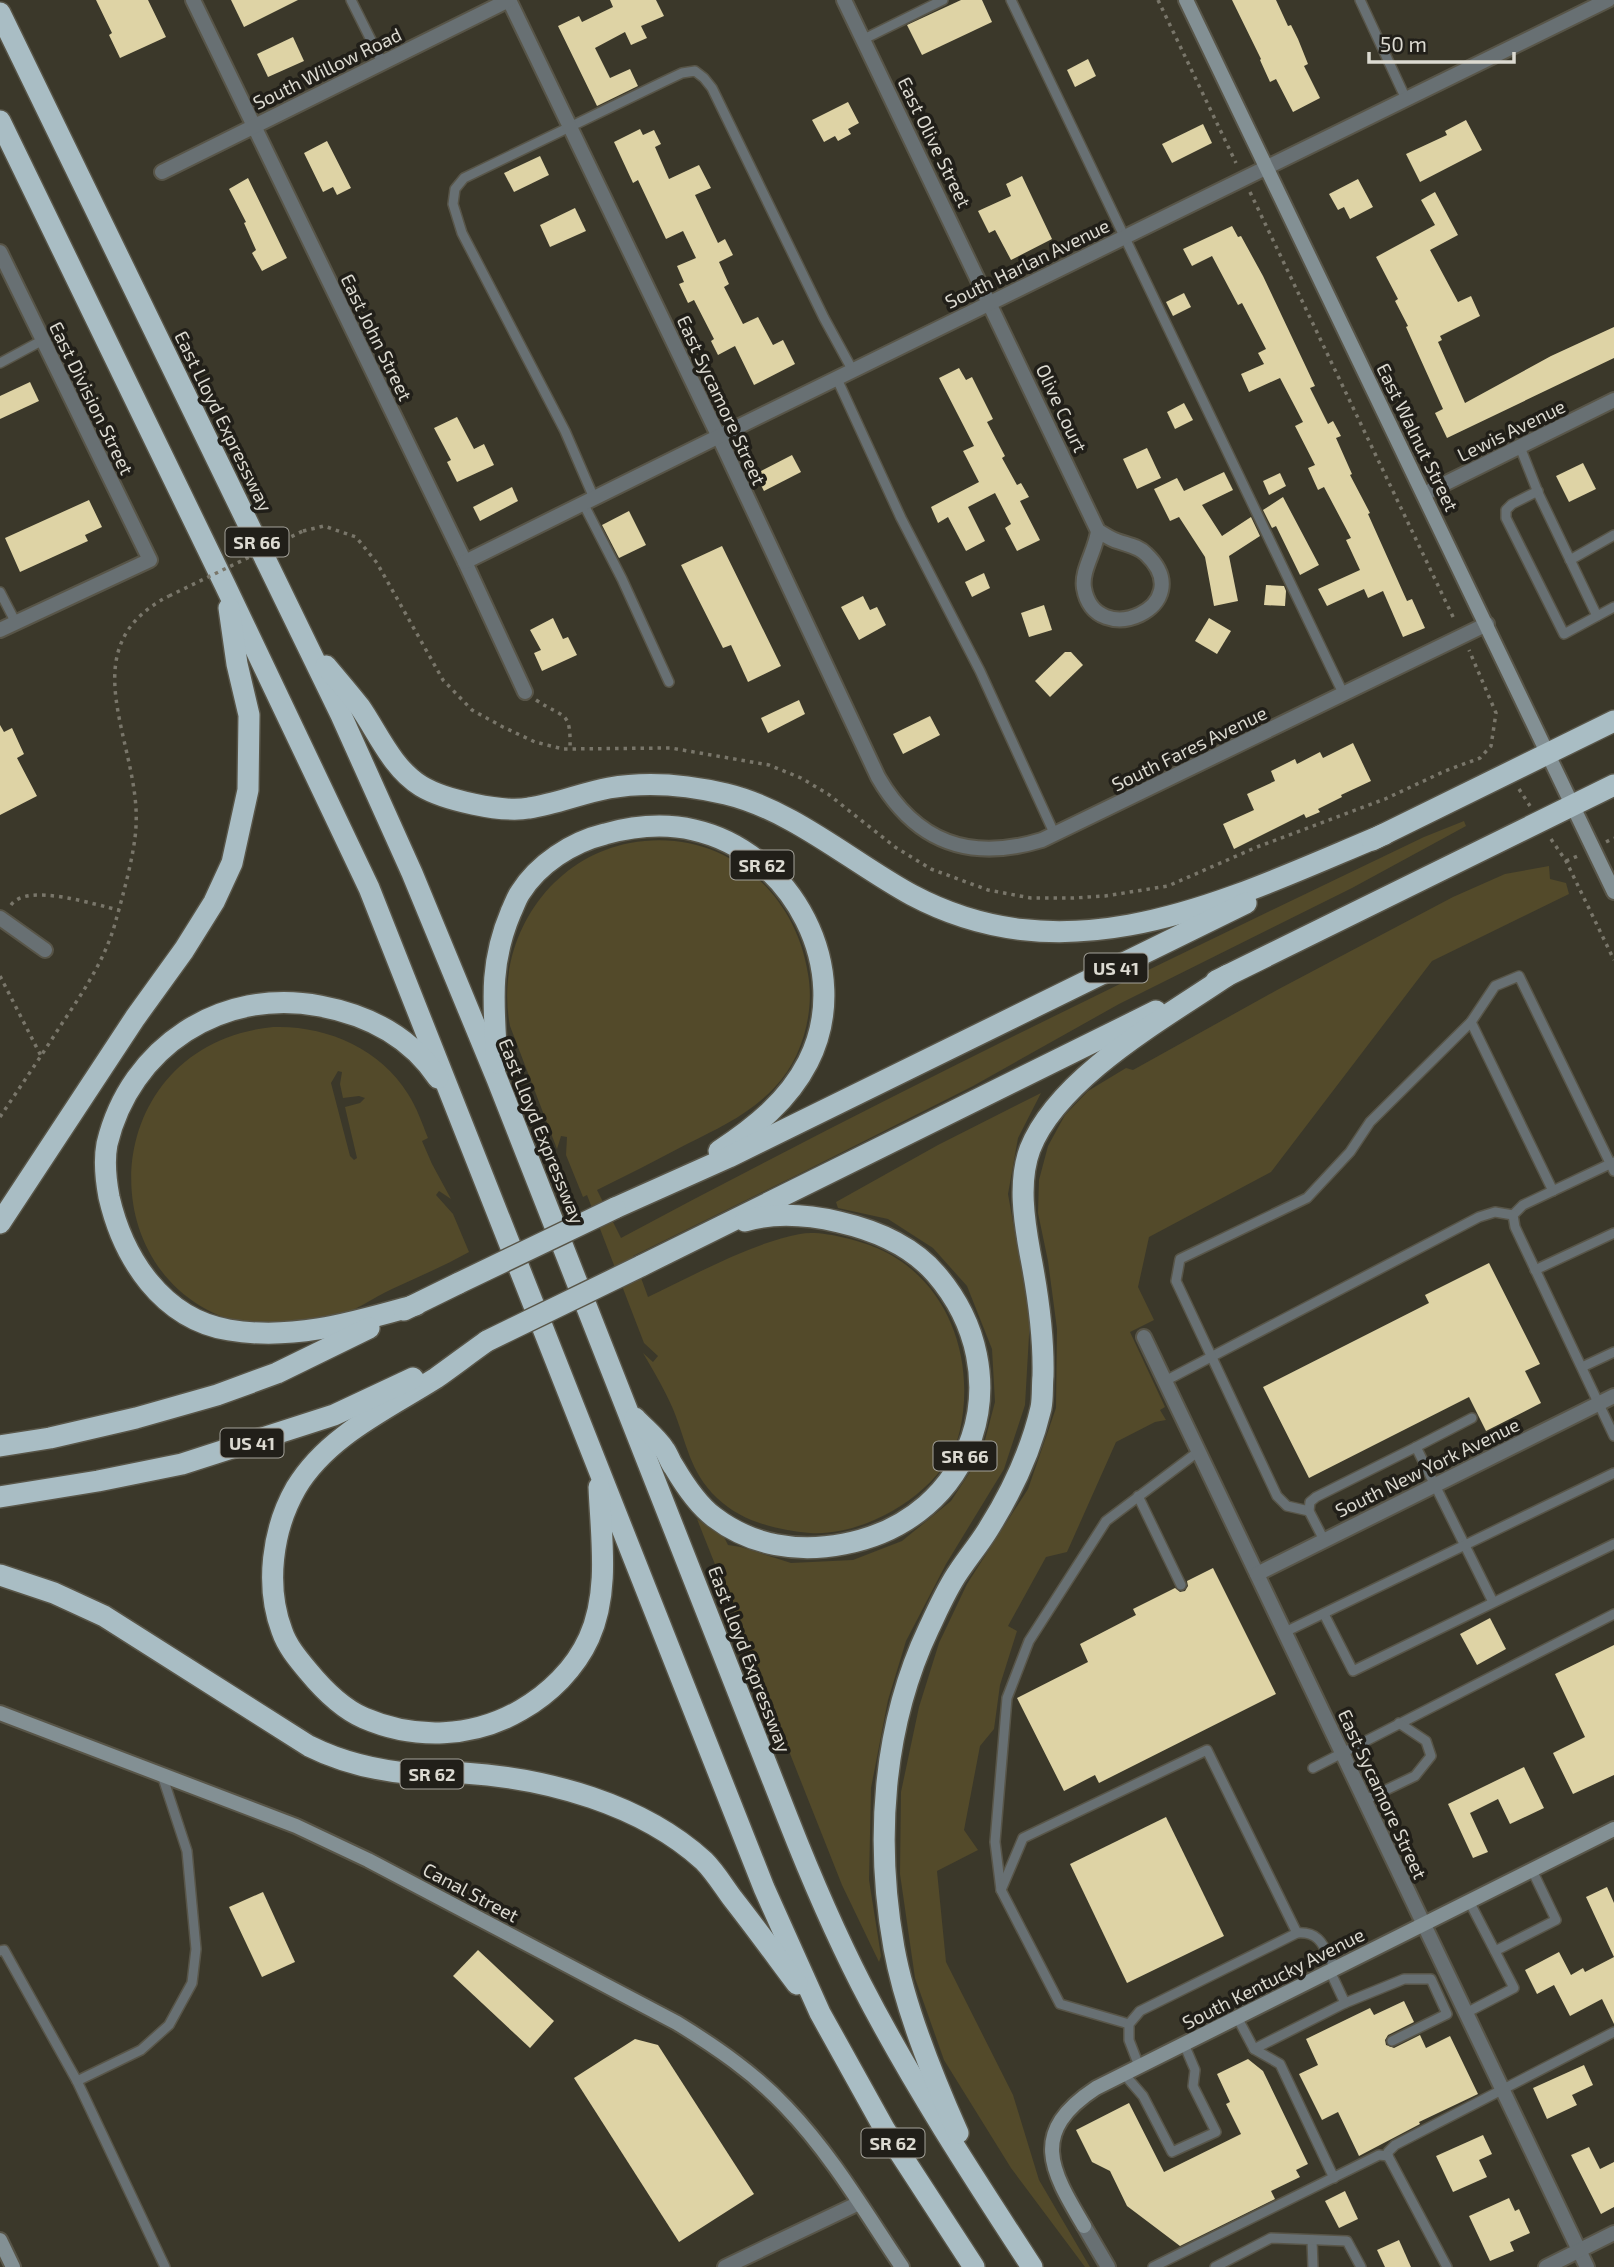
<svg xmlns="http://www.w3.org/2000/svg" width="1614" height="2267" font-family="'Exo 2',sans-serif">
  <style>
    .green { fill: #534a2a; fill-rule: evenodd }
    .building { fill: #ded3a5 }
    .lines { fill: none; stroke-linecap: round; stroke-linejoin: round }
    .lane-casing { stroke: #585548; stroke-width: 12 }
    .street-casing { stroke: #585548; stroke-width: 18 }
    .secondary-casing { stroke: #585548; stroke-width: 18 }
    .highway-casing { stroke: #585548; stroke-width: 24 }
    .path { stroke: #79766a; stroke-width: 3.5; stroke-dasharray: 3.5 5; stroke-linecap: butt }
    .lane { stroke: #687073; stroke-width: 9 }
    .street { stroke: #687073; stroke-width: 14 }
    .secondary { stroke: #839094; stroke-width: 14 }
    .highway { stroke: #a9bdc4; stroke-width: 21 }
    .highway-bridge-casing { stroke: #585548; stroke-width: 24; stroke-linecap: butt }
    .path-bridge { stroke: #79766a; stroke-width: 3.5; stroke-dasharray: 3.5 5; stroke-linecap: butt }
    .highway-bridge { stroke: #a9bdc4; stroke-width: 21 }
    .labels { text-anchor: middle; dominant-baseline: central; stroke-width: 7; stroke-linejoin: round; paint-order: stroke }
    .shield { fill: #211f19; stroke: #a4a29a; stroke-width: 2 }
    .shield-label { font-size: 18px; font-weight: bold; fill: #dcdad1 }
    .street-label { font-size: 19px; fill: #dcdad1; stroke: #211f19 }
  </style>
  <rect width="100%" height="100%" fill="#3b382a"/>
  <g class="green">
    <path d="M 1464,821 L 1466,826 L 1352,888 L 1119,1004 L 973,1086 L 797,1175 L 633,1256 L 648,1297 C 695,1275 748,1244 800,1234 C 821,1230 857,1240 877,1248 C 947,1278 976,1357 960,1430 C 948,1489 867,1537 810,1533 C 777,1530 742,1522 717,1498 C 689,1471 687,1443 673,1409 C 665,1390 654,1372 643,1353 L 653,1362 L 658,1356 L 644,1343 L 587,1195 L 583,1197 L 566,1155 L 567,1137 L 561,1136 L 557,1149 L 510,1026 C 494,944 546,859 630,843 C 719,826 795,888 808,974 C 815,1012 802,1059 775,1087 C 750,1114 719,1128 687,1144 C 657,1160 627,1175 597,1190 L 621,1238 C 885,1097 1154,966 1424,837 Z"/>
    <polygon points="1549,866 1550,879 1566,883 1569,894 1432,961 1271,1172 1149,1237 1138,1287 1154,1320 1130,1332 1165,1407 1160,1410 1166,1420 1155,1422 1116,1442 1067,1552 1046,1557 1008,1626 1017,1631 1000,1685 994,1729 980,1746 964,1830 978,1850 937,1871 946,1962 1013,2095 1039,2180 1090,2267 1085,2267 1011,2168 944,2060 915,1978 900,1874 901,1792 919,1707 939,1643 967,1584 1028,1489 1056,1408 1057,1329 1048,1261 1038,1213 1039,1180 1048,1146 1065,1115 1088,1091 1126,1068 1133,1070 1277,990 1453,897 1505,874"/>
    <path d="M 273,1027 C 325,1025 380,1048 408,1094 C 417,1108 422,1123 428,1138 L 422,1141 L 432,1164 L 451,1199 L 439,1191 L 436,1195 L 453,1214 L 469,1252 C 444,1266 418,1277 392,1289 C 373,1298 355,1311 335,1318 C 323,1323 307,1323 293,1325 C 285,1326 275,1329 267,1328 C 84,1307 86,1046 273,1027 ZM 338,1071 L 342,1072 L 340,1084 L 343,1098 L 359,1096 L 365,1098 L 360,1103 L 345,1107 L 357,1158 L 354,1160 L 350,1156 L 331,1083 Z"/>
    <polygon points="1041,1093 1018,1138 1008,1194 1030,1318 1025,1405 1004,1469 946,1564 906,1641 888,1700 871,1788 869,1880 881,1956 879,1962 842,1885 697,1519 724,1537 728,1545 741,1547 791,1563 853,1560 902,1541 951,1501 981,1455 995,1402 992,1349 967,1286 933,1248 888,1219 838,1208 836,1202 938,1145"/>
  </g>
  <g class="building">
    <polygon points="96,0 148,0 166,37 120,58 109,35 112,33"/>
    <polygon points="231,0 298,0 244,27"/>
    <polygon points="610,0 656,0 664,16 641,26 647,38 631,45 625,32 595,48 610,78 630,69 638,86 597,106 558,26 579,16 582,22 613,7"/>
    <polygon points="961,0 982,0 992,22 922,55 907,25"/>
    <polygon points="1232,0 1276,0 1288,26 1291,25 1298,39 1308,64 1304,66 1320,98 1293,112 1276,79 1270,82 1260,60 1261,59"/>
    <polygon points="293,37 304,61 268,77 257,54"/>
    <polygon points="1088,59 1096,76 1075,87 1067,70"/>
    <polygon points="848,102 859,123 848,129 851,134 838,141 835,136 824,142 812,120"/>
    <polygon points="1466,120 1482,150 1420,182 1406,154 1447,135 1445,131"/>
    <polygon points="1203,124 1212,143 1172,163 1162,144"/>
    <polygon points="640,129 643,135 654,130 661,144 655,147 669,179 699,165 711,188 695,195 718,243 725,239 733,255 719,262 729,284 724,287 743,324 758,317 773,345 783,340 795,364 754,385 735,346 718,355 711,341 714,339 694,300 688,303 679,284 684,282 677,266 696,258 683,231 666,239 638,180 633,183 614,142"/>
    <polygon points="327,141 351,188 337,195 333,187 323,192 304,153"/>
    <polygon points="540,156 549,175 514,192 504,173"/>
    <polygon points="1022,176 1052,239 1011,260 995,230 989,233 978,211 1011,196 1006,184"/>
    <polygon points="248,178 287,258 262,271 252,253 256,250 244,223 246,222 229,189"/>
    <polygon points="1358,179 1373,207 1350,219 1344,207 1338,210 1329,194"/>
    <polygon points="1435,192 1458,235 1430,250 1458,302 1471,296 1480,316 1440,336 1442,340 1438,342 1465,403 1551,356 1614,327 1614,358 1447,438 1435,413 1443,409 1406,327 1408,326 1395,301 1398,299 1376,257 1435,225 1421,200"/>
    <polygon points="575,208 586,231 550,247 540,225"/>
    <polygon points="1232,226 1238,237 1241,236 1263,276 1315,386 1310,388 1328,424 1333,421 1341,436 1336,438 1352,474 1350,475 1370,513 1368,514 1407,601 1412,599 1425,628 1403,637 1383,591 1368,598 1364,589 1327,606 1318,589 1360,570 1346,540 1351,538 1324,487 1318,490 1308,468 1315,465 1295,426 1303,422 1280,378 1249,392 1241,374 1264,364 1258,353 1266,349 1242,303 1238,305 1212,256 1192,266 1183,249"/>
    <polygon points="1184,293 1191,307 1173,316 1166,302"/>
    <polygon points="959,368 966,380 972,377 993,419 987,422 1005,456 1002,458 1017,485 1021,483 1029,497 1020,501 1040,540 1017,551 1005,528 1011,524 995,493 968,507 985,541 966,551 948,517 938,523 931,507 979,482 963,451 974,446 939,378"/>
    <polygon points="30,382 39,401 0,419 0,396"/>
    <polygon points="1184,403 1193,420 1175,429 1167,412"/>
    <polygon points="457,417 474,449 484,444 494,465 457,482 447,462 451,460 434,428"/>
    <polygon points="1147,448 1161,478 1137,489 1123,459"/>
    <polygon points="792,455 801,472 764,491 755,474"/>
    <polygon points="1583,463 1596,489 1569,502 1556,476"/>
    <polygon points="1224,472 1233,490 1202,505 1222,536 1251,517 1260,536 1229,556 1238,601 1214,606 1205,557 1179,517 1170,521 1154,489 1177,478 1184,491"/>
    <polygon points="1280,473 1286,486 1269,495 1263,481"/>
    <polygon points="512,487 518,501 480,521 473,507"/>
    <polygon points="1283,497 1319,565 1300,575 1276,526 1272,528 1263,510"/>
    <polygon points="89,500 102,527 85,535 88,541 20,572 5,538"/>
    <polygon points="629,511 646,545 619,558 602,525"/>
    <polygon points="722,546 781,666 748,682 731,645 723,648 681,565"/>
    <polygon points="984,573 990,588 972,597 965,582"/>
    <polygon points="1266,585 1284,586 1286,591 1285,606 1264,605"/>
    <polygon points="863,596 870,610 877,607 886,625 859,640 841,607"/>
    <polygon points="1044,605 1052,630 1029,637 1021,613"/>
    <polygon points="553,618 563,639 568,637 577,655 542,671 534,653 541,650 530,630"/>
    <polygon points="1209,618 1231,631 1217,654 1195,641"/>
    <polygon points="1065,652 1071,652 1083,665 1050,697 1035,681"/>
    <polygon points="799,700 805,714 768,733 761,718"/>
    <polygon points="930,716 940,735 903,754 893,734"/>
    <polygon points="0,725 4,732 12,728 24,754 17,758 37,796 0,815"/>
    <polygon points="1353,743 1371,781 1341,795 1342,797 1318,809 1320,812 1306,818 1304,814 1234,849 1223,824 1254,810 1247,794 1275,781 1271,771 1295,759 1297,764 1320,752 1323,758"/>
    <polygon points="1489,1263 1540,1364 1525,1371 1541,1403 1486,1431 1469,1397 1309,1478 1263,1387 1429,1303 1425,1295"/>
    <polygon points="1213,1568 1276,1694 1099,1783 1095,1775 1064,1791 1017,1698 1088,1662 1080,1644 1136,1615 1133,1609 1175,1588 1180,1592 1185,1591 1188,1586 1187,1581"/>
    <polygon points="1490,1618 1506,1649 1477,1665 1460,1634"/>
    <polygon points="1614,1645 1614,1775 1573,1794 1553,1753 1585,1737 1555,1674"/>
    <polygon points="1524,1767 1544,1808 1510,1824 1498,1799 1470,1813 1488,1852 1473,1858 1448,1804"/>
    <polygon points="1166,1817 1224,1936 1127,1983 1070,1864"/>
    <polygon points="1607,1887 1614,1903 1614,1957 1586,1897"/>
    <polygon points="263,1892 295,1962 262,1977 229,1907"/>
    <polygon points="478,1950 554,2021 530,2048 453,1976"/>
    <polygon points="1559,1952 1571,1975 1583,1968 1585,1972 1614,1957 1614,2024 1602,1999 1570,2016 1554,1985 1537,1994 1525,1970"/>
    <polygon points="1404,2001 1414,2022 1388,2035 1385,2040 1386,2045 1394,2048 1420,2035 1426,2048 1450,2036 1478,2094 1419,2122 1420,2124 1359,2156 1338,2112 1322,2120 1299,2074 1318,2065 1306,2039 1370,2008 1374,2015"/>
    <polygon points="635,2039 658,2045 754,2194 679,2242 574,2078"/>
    <polygon points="1248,2059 1263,2071 1308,2164 1296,2170 1300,2177 1271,2191 1275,2199 1180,2246 1127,2206 1110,2171 1092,2162 1076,2130 1129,2103 1164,2172 1241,2134 1226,2104 1230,2102 1217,2074"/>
    <polygon points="1584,2065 1593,2085 1572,2095 1577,2105 1547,2119 1533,2088"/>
    <polygon points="1483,2135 1492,2154 1479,2160 1487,2177 1453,2192 1436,2156"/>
    <polygon points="1589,2147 1600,2169 1614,2162 1614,2207 1601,2214 1571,2155"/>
    <polygon points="1345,2191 1358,2219 1339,2228 1325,2201"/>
    <polygon points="1509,2198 1515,2211 1519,2209 1530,2233 1510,2242 1514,2251 1490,2261 1469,2216"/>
    <polygon points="1399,2240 1411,2267 1385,2267 1377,2250"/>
  </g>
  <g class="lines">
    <defs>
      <g id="lane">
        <polyline points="351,0 382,62"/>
        <polyline points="1011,0 1343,693"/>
        <polyline points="1360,0 1406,99"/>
        <polyline points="864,39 943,0"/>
        <polyline points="0,363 43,340"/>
        <polyline points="837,379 901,518 980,671 1055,835"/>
        <polyline points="1520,447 1539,495 1597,616"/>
        <polyline points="1538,491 1512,504 1506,510 1506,518 1564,634 1614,607"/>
        <polyline points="594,498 565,431 462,233 453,204 455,189 464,178 665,81 682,73 695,71 704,78 712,88 824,318 853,371"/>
        <polyline points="583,503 622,579 669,682"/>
        <polyline points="1570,560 1614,535"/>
        <polyline points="0,592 16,623"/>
        <polyline points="1471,1022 1553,1191"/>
        <polyline points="1614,1162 1523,1205 1513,1215 1515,1227 1614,1436"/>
        <polyline points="1535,1270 1614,1233"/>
        <polyline points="1582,1367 1614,1352"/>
        <polyline points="1165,1381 1479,1217 1495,1212 1513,1215"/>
        <polyline points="1416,1447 1472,1418"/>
        <polyline points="1138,1496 1181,1585"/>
        <polyline points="1309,1511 1287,1506 1277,1496 1176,1281 1180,1259 1307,1198 1350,1152 1370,1122 1471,1022 1495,986 1519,976 1614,1171"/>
        <polyline points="1324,1540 1309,1511 1310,1502 1316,1497 1416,1447 1493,1602"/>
        <polyline points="1324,1614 1353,1671 1614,1544"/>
        <polyline points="1285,1632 1614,1473"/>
        <polyline points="1313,1768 1614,1614"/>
        <polyline points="162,1775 187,1851 196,1949 192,1983 169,2025 141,2050 77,2081 165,2267"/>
        <polyline points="1365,1800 1415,1776 1431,1756 1426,1741 1399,1723"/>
        <polyline points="1001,1890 995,1842 1007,1698 1029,1641 1106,1521 1199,1451"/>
        <polyline points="0,1951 4,1950 77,2081"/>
        <polyline points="1495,1951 1556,1920 1532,1870"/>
        <polyline points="1345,2003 1404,1979 1431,1979 1447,2014 1392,2041"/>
        <polyline points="1466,2013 1514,1988 1469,1901"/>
        <polyline points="1237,2017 1254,2049 1280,2064 1334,2178"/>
        <polyline points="1129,2024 1060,2004 1001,1890 1023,1838 1207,1750 1297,1933"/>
        <polyline points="1254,2049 1345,2003 1330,1971"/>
        <path d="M 1139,2066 L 1129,2040 L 1129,2024 L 1140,2011 L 1297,1933 C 1322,1931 1324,1949 1335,1968"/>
        <polyline points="1124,2074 1143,2096 1172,2152 1216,2132 1193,2086 1195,2070 1184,2044"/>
        <polyline points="1388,2156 1388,2152 1395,2145 1614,2032"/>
        <polyline points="1388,2156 1447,2267"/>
        <polyline points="1312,2240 1313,2267"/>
        <polyline points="1153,2267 1379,2155 1388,2156"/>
        <polyline points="1215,2267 1271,2238 1347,2241 1361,2267"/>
      </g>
      <g id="street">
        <polyline points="193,0 465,562 525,692"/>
        <path d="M 509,0 L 719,437 L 878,777 C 916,843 970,862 1042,840 L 1487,624"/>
        <path d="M 844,0 L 1098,531 C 1096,550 1081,570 1084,588 C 1095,652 1201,606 1146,554 C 1138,546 1128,545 1117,541 C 1110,539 1104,534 1098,531"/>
        <polyline points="162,172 509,0"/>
        <polyline points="0,252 150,560 0,630"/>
        <polyline points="1424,494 1614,400"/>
        <path d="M 465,562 C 845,373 1226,187 1608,0"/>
        <polyline points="0,918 45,950"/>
        <polyline points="1144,1337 1587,2267"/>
        <polyline points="1257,1574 1614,1396"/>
        <polyline points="1084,2226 1108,2267"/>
        <polyline points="725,2267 859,2203"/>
        <polyline points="1546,2267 1614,2233"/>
      </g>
      <g id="secondary">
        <polyline points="1186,0 1614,892"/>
        <path d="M 0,1713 L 296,1826 L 368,1860 L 677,2023 C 716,2047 754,2073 786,2107 C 832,2155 865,2212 902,2267"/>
        <path d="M 1084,2226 C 1050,2169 1029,2132 1096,2088 L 1614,1829"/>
        <polyline points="0,2240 13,2267"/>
      </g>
      <g id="highway">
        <path d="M 0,13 L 341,715 L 412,873 L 497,1079 L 788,1819 C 810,1875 834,1931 861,1984 C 912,2083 972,2175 1032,2267"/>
        <polyline points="0,121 225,585 369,888 764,1888 820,2013 885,2130 974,2267"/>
        <path d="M 326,666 C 337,679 349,693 360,707 C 378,733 392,768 421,786 C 444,800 502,813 529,808 C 556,804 582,793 609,788 C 648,781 688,785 726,794 C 793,810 853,863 912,895 C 1074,981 1233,897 1385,834"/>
        <polyline points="1372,840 1614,721"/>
        <polyline points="1216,981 1614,785"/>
        <path d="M 497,1063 C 494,1007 488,966 511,912 C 514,906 516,899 520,893 C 538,864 572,842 605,834 C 634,826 664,823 694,830 C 792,852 855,970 808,1062 C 788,1101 755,1127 719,1151"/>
        <polyline points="615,1208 729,1157 1246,903"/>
        <polyline points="0,1223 135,1018 184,950 214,902 232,863 248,790 249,715 237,664 229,608"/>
        <polyline points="641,1266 1156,1011"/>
        <path d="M 416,1305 C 355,1322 294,1341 229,1330 C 162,1319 123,1258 109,1197 C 106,1181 104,1160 107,1144 C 130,1047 222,987 320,1006 C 368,1015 410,1036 438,1078"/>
        <polyline points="404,1310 459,1283"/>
        <path d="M 487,1341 C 470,1353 453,1366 436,1378 C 387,1409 327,1436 296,1488 C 272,1530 265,1586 282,1631 C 287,1646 298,1659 308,1671 C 322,1688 343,1709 364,1718 C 415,1740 473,1738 521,1710 C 549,1694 575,1669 589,1638 C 610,1592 601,1536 599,1487"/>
        <path d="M 635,1418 C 644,1428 656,1437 664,1449 C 668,1454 670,1462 674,1467 C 684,1484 698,1505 714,1517 C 752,1546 798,1553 844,1544 C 976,1519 1022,1374 936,1274 C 912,1246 874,1230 839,1222 C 809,1215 775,1212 745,1221"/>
        <polyline points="0,1446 50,1438 136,1418 217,1395 277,1373 369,1328"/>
        <polyline points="0,1497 98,1481 182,1464 334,1415 413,1378"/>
        <path d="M 0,1575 L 54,1593 L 104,1616 L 309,1746 C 343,1763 378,1771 416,1774 C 432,1775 448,1772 464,1773 C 546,1778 642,1804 704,1861 C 715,1872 724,1887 733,1899 C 755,1927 776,1956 797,1984"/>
        <path d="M 958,2133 C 933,2077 905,2009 894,1948 C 875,1842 882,1727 929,1628 C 938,1609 947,1588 959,1571 C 969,1556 980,1543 989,1528 C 1012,1491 1031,1451 1041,1408 C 1043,1398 1042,1386 1043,1376 C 1044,1334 1038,1294 1030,1253 C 1024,1220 1018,1181 1030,1149 C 1058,1077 1165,1018 1228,975"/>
      </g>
    </defs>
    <use href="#lane" class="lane-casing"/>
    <use href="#street" class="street-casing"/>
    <use href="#secondary" class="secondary-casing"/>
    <use href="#highway" class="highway-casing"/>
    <g class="path">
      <polyline points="1158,0 1236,163"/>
      <polyline points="1250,192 1455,621"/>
      <polyline points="303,531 324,526 356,537 377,563 443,680 472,710 503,727 535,742 563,749 671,748 769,765 801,778 828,794 895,847 931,869 988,890 1031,898 1073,898 1105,896 1168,886 1257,847 1385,799 1445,771 1480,758 1491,746 1496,713 1469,650"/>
      <path d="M 536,700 C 564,719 571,709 570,749"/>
      <polyline points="1519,789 1530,806"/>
      <polyline points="1551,839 1566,861 1614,960"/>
      <polyline points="1606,842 1614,838"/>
      <polyline points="1566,861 1580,855"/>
      <path d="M 11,905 C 27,882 95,905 119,910"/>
      <polyline points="0,976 41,1056"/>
      <path d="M 0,1117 C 20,1087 40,1058 59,1028 C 81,995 106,959 116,920 C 123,895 135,852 136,826 C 141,743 67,648 169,596"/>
    </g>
    <use href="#lane" class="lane"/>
    <use href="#street" class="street"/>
    <use href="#secondary" class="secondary"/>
    <use href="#highway" class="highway"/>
    <defs>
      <g id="highway-bridge">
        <polyline points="459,1283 615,1208"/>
        <polyline points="487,1341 641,1266"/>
      </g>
    </defs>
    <use href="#highway-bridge" class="highway-bridge-casing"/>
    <polyline class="path-bridge" points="169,596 303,531"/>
    <use href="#highway-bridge" class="highway-bridge"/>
  </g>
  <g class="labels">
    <g class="shield">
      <rect x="225.5" y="527.5" width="63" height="29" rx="5"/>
      <rect x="730.5" y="850.5" width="63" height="29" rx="5"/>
      <rect x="1084.5" y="953.5" width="63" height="29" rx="5"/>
      <rect x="220.5" y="1428.5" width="63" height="29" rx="5"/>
      <rect x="933.5" y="1441.5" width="63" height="29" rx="5"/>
      <rect x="400.5" y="1759.5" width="63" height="29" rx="5"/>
      <rect x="861.5" y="2128.5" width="63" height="29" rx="5"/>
    </g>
    <g class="shield-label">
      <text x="257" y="542">SR 66</text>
      <text x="762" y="865">SR 62</text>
      <text x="1116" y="968">US 41</text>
      <text x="252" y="1443">US 41</text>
      <text x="965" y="1456">SR 66</text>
      <text x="432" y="1774">SR 62</text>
      <text x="893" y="2143">SR 62</text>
    </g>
    <g class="street-label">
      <text transform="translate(327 68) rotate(-26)">South Willow Road</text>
      <text transform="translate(935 142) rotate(64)">East Olive Street</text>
      <text transform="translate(1027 263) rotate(-26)">South Harlan Avenue</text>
      <text transform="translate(377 337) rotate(64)">East John Street</text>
      <text transform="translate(92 398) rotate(64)">East Division Street</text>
      <text transform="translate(722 400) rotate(65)">East Sycamore Street</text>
      <text transform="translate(1062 408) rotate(65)">Olive Court</text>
      <text transform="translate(224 421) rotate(64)">East Lloyd Expressway</text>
      <text transform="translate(1511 430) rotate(-26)">Lewis Avenue</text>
      <text transform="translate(1418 437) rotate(64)">East Walnut Street</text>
      <text transform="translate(1189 748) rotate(-26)">South Fares Avenue</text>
      <text transform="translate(542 1131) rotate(68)">East Lloyd Expressway</text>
      <text transform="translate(1427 1467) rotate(-26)">South New York Avenue</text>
      <text transform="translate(750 1659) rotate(69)">East Lloyd Expressway</text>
      <text transform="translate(1383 1794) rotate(65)">East Sycamore Street</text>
      <text transform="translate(471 1892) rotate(28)">Canal Street</text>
      <text transform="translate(1273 1978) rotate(-27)">South Kentucky Avenue</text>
    </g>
  </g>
  <path d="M1369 52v10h145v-10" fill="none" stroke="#dcdad1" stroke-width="3.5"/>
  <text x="1380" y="52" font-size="21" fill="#dcdad1" stroke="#211f19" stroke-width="5" paint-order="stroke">50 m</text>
</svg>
